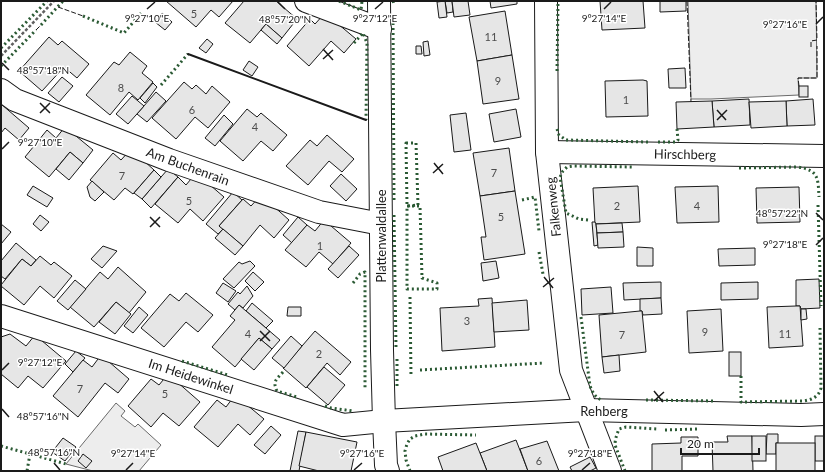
<svg xmlns="http://www.w3.org/2000/svg" width="825" height="472" font-family="Lato,sans-serif">
  <style>
    .green { fill: #ededed; stroke: #6a6a6a }
    .building { fill: #e6e6e6; stroke: #1a1a1a }
    .lines { fill: none; stroke-linecap: round; stroke-linejoin: round }
    .minor-casing { stroke: #1a1a1a; stroke-width: 24 }
    .path { stroke: #5f5f5f; stroke-width: 2.5; stroke-dasharray: 3 2; stroke-linecap: butt }
    .minor { stroke: #fff; stroke-width: 22 }
    .hedge { stroke: #2b5a34; stroke-width: 3; stroke-dasharray: 2 3; stroke-linecap: butt }
    .fence { stroke: #1a1a1a; stroke-width: 1; stroke-dasharray: 5 2; stroke-linecap: butt }
    .wall { stroke: #1a1a1a; stroke-width: 2 }
    .ticks { fill: none; stroke: #1a1a1a; stroke-width: 1.5 }
    .labels { text-anchor: middle; dominant-baseline: central; stroke-width: 3; stroke-linejoin: round; paint-order: stroke }
    .number-label { font-size: 11px; fill: #4d4d4d }
    .street-label { font-size: 13px; fill: #1a1a1a; stroke: #fff }
    .ticks-label { font-size: 10px; text-anchor: middle; fill: #1a1a1a; stroke: #fff; stroke-width: 3; stroke-linejoin: round; paint-order: stroke }
  </style>
  <rect width="100%" height="100%" fill="#fff"/>
  <g class="green">
    <polygon points="688,1 816,1 817,78 798,78 799,95 711,99 691,99"/>
    <polygon points="116,403 125,411 121,416 135,427 138,424 161,445 139,471 93,471 66,464"/>
  </g>
  <g class="building">
    <polygon points="166,1 233,1 219,17 211,10 196,27"/>
    <polygon points="244,1 276,1 297,19 282,38 266,24 250,43 225,23"/>
    <polygon points="445,1 452,1 453,12 447,13"/>
    <polygon points="445,1 447,17 439,18 437,2"/>
    <polygon points="452,1 468,1 470,15 454,17"/>
    <polygon points="490,1 517,1 517,4 491,8"/>
    <polygon points="600,1 643,1 645,28 602,30"/>
    <polygon points="660,1 686,1 686,11 660,12"/>
    <polygon points="505,11 512,55 477,61 469,17"/>
    <polygon points="162,13 172,22 165,30 155,22"/>
    <polygon points="325,13 356,39 344,53 331,41 309,66 287,46 310,19 315,24"/>
    <polygon points="266,24 282,38 277,44 261,30"/>
    <polygon points="49,37 58,45 62,41 89,64 77,78 64,67 42,91 19,71"/>
    <polygon points="207,39 213,44 206,53 199,48"/>
    <polygon points="428,41 430,55 424,56 423,42"/>
    <polygon points="416,46 421,46 422,54 416,54"/>
    <polygon points="130,52 147,66 142,73 153,82 138,100 129,92 110,115 86,95 114,62 119,65"/>
    <polygon points="512,55 519,99 483,104 477,61"/>
    <polygon points="249,61 258,67 252,76 243,70"/>
    <polygon points="685,68 686,88 669,88 668,69"/>
    <polygon points="62,77 73,86 59,102 48,93"/>
    <polygon points="643,80 647,81 648,116 606,117 605,81"/>
    <polygon points="184,82 192,89 196,85 206,94 212,86 230,102 208,128 195,117 176,139 152,118"/>
    <polygon points="153,83 157,87 145,103 140,98"/>
    <rect x="799" y="86" width="9" height="11"/>
    <polygon points="156,92 166,101 147,122 137,114"/>
    <polygon points="132,96 144,106 128,124 116,114"/>
    <polygon points="749,99 750,125 714,127 712,101"/>
    <polygon points="813,99 815,125 787,126 786,101"/>
    <polygon points="712,101 714,127 677,129 676,102"/>
    <polygon points="786,101 787,126 751,128 749,102"/>
    <polygon points="1,104 29,128 19,140 5,128 1,133"/>
    <polygon points="247,109 257,117 261,113 287,135 273,151 261,141 243,161 220,141"/>
    <polygon points="516,109 521,137 494,142 489,114"/>
    <polygon points="466,113 471,150 454,152 450,115"/>
    <polygon points="224,115 233,124 215,146 205,138"/>
    <polygon points="65,127 93,150 83,163 70,152 49,177 25,157 47,130 56,138"/>
    <polygon points="327,135 354,159 342,172 329,161 308,185 286,166 310,140 317,146"/>
    <polygon points="509,148 515,191 480,196 473,153"/>
    <polygon points="131,149 154,170 133,194 125,188 114,200 90,180 113,153 121,160"/>
    <polygon points="70,152 83,163 69,180 56,169"/>
    <polygon points="168,169 178,177 151,208 142,199"/>
    <polygon points="154,170 161,177 142,199 134,193"/>
    <polygon points="196,173 224,197 203,221 190,209 178,223 155,204 178,177 186,185"/>
    <polygon points="341,174 357,189 346,201 330,186"/>
    <polygon points="92,181 104,192 95,201 90,197 87,187"/>
    <polygon points="33,186 53,198 47,207 27,195"/>
    <polygon points="638,186 640,222 595,224 593,188"/>
    <polygon points="718,186 719,222 677,223 675,187"/>
    <polygon points="799,187 800,222 757,223 756,188"/>
    <polygon points="515,191 525,254 484,260 481,237 486,237 480,196"/>
    <polygon points="233,192 242,200 219,226 223,229 218,234 206,224"/>
    <polygon points="261,195 289,220 274,238 260,225 243,246 219,226 243,199 251,206"/>
    <polygon points="40,215 49,222 41,231 33,224"/>
    <polygon points="298,217 307,225 292,243 283,235"/>
    <polygon points="324,220 351,243 333,264 319,252 306,267 285,250 307,225 315,231"/>
    <polygon points="592,222 595,222 596,224 598,245 594,246"/>
    <polygon points="622,223 623,232 597,233 596,224"/>
    <polygon points="1,224 11,232 1,244"/>
    <polygon points="223,229 243,246 235,255 215,238"/>
    <polygon points="623,232 624,247 598,248 597,233"/>
    <polygon points="16,243 36,260 31,266 22,259 5,279 1,276 1,261"/>
    <polygon points="103,246 117,251 102,268 91,259"/>
    <polygon points="349,246 359,255 338,278 328,269"/>
    <polygon points="637,247 653,248 653,266 637,266"/>
    <polygon points="755,248 755,265 719,266 718,249"/>
    <polygon points="40,256 51,265 54,262 72,276 54,298 40,286 24,305 1,286 1,285 22,259 31,266"/>
    <polygon points="250,261 255,266 234,288 223,279 239,262 242,264"/>
    <polygon points="496,261 499,278 483,281 481,263"/>
    <polygon points="118,267 146,292 129,313 116,302 94,327 70,307 100,272 108,279"/>
    <polygon points="253,272 264,282 255,291 245,281"/>
    <polygon points="819,279 820,308 801,309 800,306 796,306 796,280"/>
    <polygon points="75,280 86,289 68,310 57,301"/>
    <polygon points="661,282 661,298 624,300 623,283"/>
    <polygon points="758,282 758,299 721,300 721,283"/>
    <polygon points="223,283 236,291 228,302 216,293"/>
    <polygon points="247,286 253,296 243,308 239,305 235,310 228,304 238,292 240,294"/>
    <polygon points="611,287 613,313 582,315 581,289"/>
    <polygon points="186,293 213,315 198,332 186,322 164,347 141,328 170,294 179,301"/>
    <polygon points="492,298 495,347 442,351 440,308 479,306 478,299"/>
    <polygon points="661,298 662,314 643,315 642,311 640,311 640,299"/>
    <polygon points="527,300 529,330 494,332 492,303"/>
    <polygon points="116,302 131,314 115,334 99,322"/>
    <polygon points="252,303 273,321 266,328 246,311"/>
    <polygon points="239,305 280,340 272,349 259,338 235,367 212,347 235,320 230,316"/>
    <polygon points="796,306 800,306 803,346 769,348 767,307"/>
    <polygon points="139,307 148,315 133,333 124,326"/>
    <polygon points="288,307 301,307 301,316 287,316"/>
    <polygon points="721,309 723,351 689,353 687,311"/>
    <polygon points="801,309 806,309 807,319 801,320"/>
    <polygon points="640,311 642,311 646,352 602,357 599,315"/>
    <polygon points="315,331 351,362 340,375 327,363 306,388 283,368"/>
    <polygon points="10,334 26,346 35,335 66,361 43,388 28,376 18,388 1,374 1,337"/>
    <polygon points="291,336 302,346 284,368 272,358"/>
    <polygon points="259,338 272,349 254,370 241,359"/>
    <polygon points="76,351 85,358 73,372 65,364"/>
    <rect x="729" y="352" width="12" height="24"/>
    <polygon points="101,355 129,379 118,393 105,383 78,417 53,396 83,360 92,367"/>
    <polygon points="619,355 620,371 604,373 602,357"/>
    <polygon points="324,367 345,385 328,405 307,387"/>
    <polygon points="168,374 200,402 179,426 163,413 151,427 128,406 151,379 159,385"/>
    <polygon points="235,395 264,419 250,435 238,424 218,447 194,427 217,400 226,407"/>
    <polygon points="271,426 281,435 265,454 254,445"/>
    <polygon points="298,431 306,432 299,471 290,471"/>
    <polygon points="306,432 357,442 351,471 319,471 299,466"/>
    <polygon points="767,434 778,434 778,443 776,443 776,454 766,454"/>
    <polygon points="727,436 752,436 753,471 713,471 712,442 728,442"/>
    <rect x="752" y="436" width="14" height="25"/>
    <rect x="815" y="436" width="9" height="25"/>
    <polygon points="681,437 698,437 698,456 682,456 682,471 652,471 652,444 681,443"/>
    <polygon points="63,438 76,447 65,461 52,452"/>
    <polygon points="516,440 528,471 487,471 480,453"/>
    <polygon points="547,441 559,471 528,471 520,449"/>
    <polygon points="476,443 487,471 443,471 438,457"/>
    <rect x="776" y="443" width="39" height="28"/>
    <polygon points="83,454 92,461 86,468 78,461"/>
    <polygon points="590,457 596,468 590,471 572,471 570,467"/>
  </g>
  <g class="lines">
    <defs>
      <g id="minor">
        <polyline points="306,1 380,29"/>
        <polyline points="379,1 382,350 384,421 386,465 388,471"/>
        <polyline points="546,1 547,152 571,370 610,471"/>
        <polyline points="1,90 15,100 169,160 319,212 381,224"/>
        <polyline points="547,152 824,156"/>
        <polyline points="1,316 343,425 384,421 586,410 801,415 824,414"/>
      </g>
    </defs>
    <use href="#minor" class="minor-casing"/>
    <polyline class="path" points="1,56 54,1"/>
    <use href="#minor" class="minor"/>
    <g class="hedge">
      <polyline points="339,1 361,10 362,1"/>
      <polyline points="393,1 394,4"/>
      <polyline points="83,16 124,33 141,13"/>
      <polyline points="393,18 394,201"/>
      <polyline points="41,25 63,1"/>
      <polyline points="354,43 363,33 367,43 366,120"/>
      <polyline points="1,48 47,1"/>
      <polyline points="1,66 36,30"/>
      <polyline points="557,71 558,1"/>
      <polyline points="161,85 188,54"/>
      <polyline points="557,129 559,135 566,140 648,142"/>
      <polyline points="658,142 676,142 678,140 677,129"/>
      <polygon points="406,143 416,143 418,205 407,206"/>
      <path d="M 739,168 L 798,167 C 819,170 818,179 819,197"/>
      <polyline points="522,200 535,197 539,231"/>
      <polyline points="818,205 821,306"/>
      <polygon points="407,206 420,206 422,278 437,283 437,289 407,289"/>
      <polyline points="394,215 396,349"/>
      <polyline points="588,220 579,219 566,213 560,177 563,171 567,167 574,166 634,167"/>
      <polyline points="539,252 543,274"/>
      <polyline points="353,283 360,274 365,272 365,390"/>
      <polyline points="410,297 411,377"/>
      <path d="M 581,317 L 590,386 C 593,393 596,399 603,400"/>
      <polyline points="397,359 397,386"/>
      <polyline points="182,361 228,375"/>
      <polyline points="420,370 544,363"/>
      <path d="M 283,372 C 277,379 272,381 277,391 L 297,397"/>
      <path d="M 741,376 L 741,402 L 803,401 C 811,400 819,397 821,388 L 820,328"/>
      <polyline points="646,400 716,401"/>
      <polyline points="325,406 331,408 353,411"/>
      <polyline points="665,430 697,429"/>
      <polyline points="1,446 30,454 27,471"/>
      <polyline points="30,454 66,464"/>
      <polyline points="410,471 406,460 405,451 407,444 410,439 415,436 425,434 476,435"/>
      <path d="M 625,471 L 615,445 C 615,439 617,434 619,429 L 626,427 L 657,429"/>
    </g>
    <g class="fence">
      <polyline points="687,1 691,102"/>
      <polyline points="58,7 83,16"/>
      <polyline points="36,30 41,25"/>
      <polyline points="811,47 811,41 817,40 816,1"/>
      <polyline points="799,86 798,78 817,78 817,46"/>
    </g>
    <polyline class="wall" points="188,54 366,120"/>
  </g>
  <path class="ticks" d="M 278,2 L 285,9M 147,9 L 155,2M 375,9 L 383,2M 604,9 L 611,2M 816,24 L 823,17M 323,49 L 333,60M 323,59 L 333,50M 2,63 L 9,70M 40,103 L 50,113M 717,110 L 726,120M 40,113 L 50,103M 717,120 L 727,110M 2,149 L 9,142M 434,163 L 443,174M 433,173 L 443,164M 816,213 L 823,220M 150,217 L 160,227M 150,227 L 160,217M 816,245 L 823,238M 544,277 L 553,288M 543,287 L 554,278M 260,331 L 270,341M 260,341 L 270,331M 2,370 L 9,363M 654,391 L 663,402M 654,401 L 664,392M 2,409 L 9,417M 54,463 L 60,470M 126,470 L 133,463M 354,470 L 362,463M 582,470 L 590,463"/>
  <g class="labels">
    <g class="number-label">
      <text x="194" y="13">5</text>
      <text x="491" y="36">11</text>
      <text x="498" y="80">9</text>
      <text x="121" y="87">8</text>
      <text x="626" y="99">1</text>
      <text x="192" y="109">6</text>
      <text x="255" y="126">4</text>
      <text x="494" y="172">7</text>
      <text x="122" y="175">7</text>
      <text x="189" y="200">5</text>
      <text x="617" y="205">2</text>
      <text x="697" y="205">4</text>
      <text x="501" y="216">5</text>
      <text x="320" y="245">1</text>
      <text x="467" y="320">3</text>
      <text x="705" y="331">9</text>
      <text x="248" y="333">4</text>
      <text x="785" y="333">11</text>
      <text x="622" y="334">7</text>
      <text x="319" y="353">2</text>
      <text x="80" y="388">7</text>
      <text x="165" y="393">5</text>
      <text x="539" y="460">6</text>
    </g>
    <g class="street-label">
      <text transform="translate(685 154) rotate(1)">Hirschberg</text>
      <text transform="translate(188 166) rotate(20)">Am Buchenrain</text>
      <text transform="translate(553 207) rotate(-96)">Falkenweg</text>
      <text transform="translate(381 236) rotate(-90)">Plattenwaldallee</text>
      <text transform="translate(191 376) rotate(18)">Im Heidewinkel</text>
      <text x="604" y="411">Rehberg</text>
    </g>
  </g>
  <g class="ticks-label">
    <text x="147" y="22">9°27'10"E</text>
    <text x="375" y="22">9°27'12"E</text>
    <text x="604" y="22">9°27'14"E</text>
    <text x="285" y="23">48°57'20"N</text>
    <text x="785" y="28">9°27'16"E</text>
    <text x="43" y="74">48°57'18"N</text>
    <text x="40" y="146">9°27'10"E</text>
    <text x="782" y="217">48°57'22"N</text>
    <text x="785" y="248">9°27'18"E</text>
    <text x="40" y="366">9°27'12"E</text>
    <text x="43" y="420">48°57'16"N</text>
    <text x="54" y="456">48°57'16"N</text>
    <text x="133" y="457">9°27'14"E</text>
    <text x="362" y="457">9°27'16"E</text>
    <text x="590" y="457">9°27'18"E</text>
  </g>
  <rect width="825" height="472" fill="none" stroke="#1a1a1a" stroke-width="4"/>
  <path d="M681 448v6h78v-6" fill="none" stroke="#1a1a1a" stroke-width="2"/>
  <text x="687" y="448" font-size="12" fill="#1a1a1a" stroke="#ffffff" stroke-width="3" paint-order="stroke">20 m</text>
</svg>
